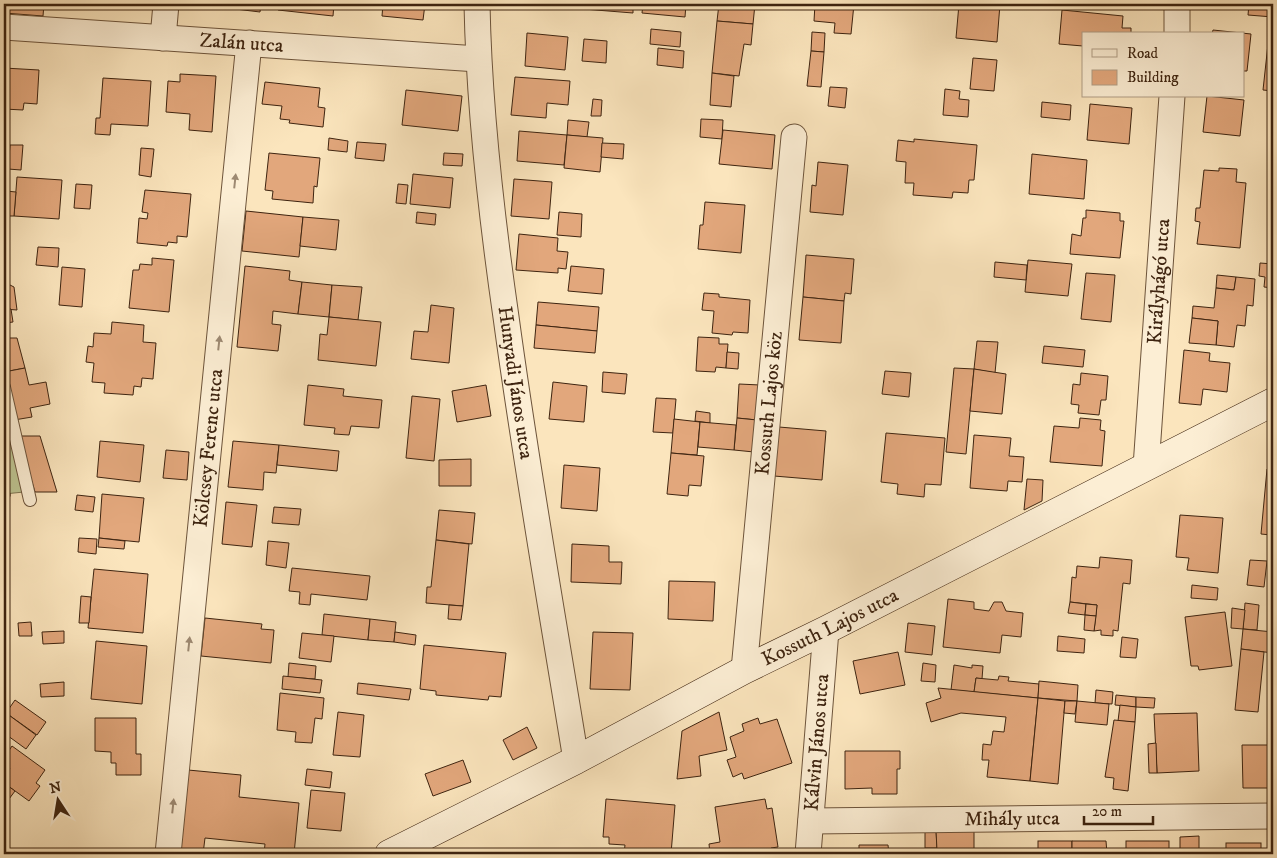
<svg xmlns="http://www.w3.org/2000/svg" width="1277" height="858" font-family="'IM FELL DW Pica',serif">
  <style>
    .green { fill: #bec592; stroke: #7e7451 }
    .building { fill: #e2a77c; stroke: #3e2410 }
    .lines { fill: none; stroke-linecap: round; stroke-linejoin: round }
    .lane-casing { stroke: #6d543b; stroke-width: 14 }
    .street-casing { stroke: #6d543b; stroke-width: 27 }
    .secondary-casing { stroke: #3e2410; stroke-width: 29 }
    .path { stroke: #3e2410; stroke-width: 3; stroke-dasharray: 4 2.5; stroke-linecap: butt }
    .lane { stroke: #fceed4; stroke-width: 12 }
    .street { stroke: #fceed4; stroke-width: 25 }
    .secondary { stroke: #fceed4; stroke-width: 28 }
    .oneway { fill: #9d8972 }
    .labels { text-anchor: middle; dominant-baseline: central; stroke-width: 4; stroke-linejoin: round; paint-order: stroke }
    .street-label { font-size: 20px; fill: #3e2410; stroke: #fceed4 }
  </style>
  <rect width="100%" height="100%" fill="#fbe5bd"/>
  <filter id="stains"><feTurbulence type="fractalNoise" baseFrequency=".004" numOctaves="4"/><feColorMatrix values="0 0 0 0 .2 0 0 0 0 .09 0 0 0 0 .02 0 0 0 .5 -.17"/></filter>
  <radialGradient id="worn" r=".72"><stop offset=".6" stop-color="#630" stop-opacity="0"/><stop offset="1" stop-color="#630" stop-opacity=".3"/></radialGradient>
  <polygon class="green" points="4,409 24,492 4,494"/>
  <g class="building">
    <polygon points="4,4 44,4 43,16 4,13"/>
    <polygon points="228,4 261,4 260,12 227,8"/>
    <polygon points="279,4 334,4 333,16 278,10"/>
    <polygon points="383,4 425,4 423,20 382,16"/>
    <polygon points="504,4 553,4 553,5 504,7"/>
    <polygon points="572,4 633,4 633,13 571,8"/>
    <polygon points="643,4 686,4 685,17 642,13"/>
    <polygon points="719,4 755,4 753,24 717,21"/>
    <polygon points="815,4 854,4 851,34 834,33 835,23 814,21"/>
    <polygon points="959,4 1000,4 997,42 956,38"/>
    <polygon points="1249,4 1273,4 1273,17 1248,15"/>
    <polygon points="1062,10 1123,16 1122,28 1131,28 1131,34 1083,34 1083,46 1059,44"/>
    <polygon points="717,21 753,24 751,45 744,44 739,76 712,73"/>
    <polygon points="651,29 681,32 680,47 650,44"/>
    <polygon points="1213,30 1251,34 1247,71 1243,71 1243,34 1212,34"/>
    <polygon points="812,32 825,33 824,52 811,51"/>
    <polygon points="527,33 568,37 565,70 525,66"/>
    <polygon points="584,39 607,41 606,63 582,61"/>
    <polygon points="1268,44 1273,44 1273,91 1263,90"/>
    <polygon points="658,48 684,51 683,68 657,65"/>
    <polygon points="811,51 824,52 821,87 807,86"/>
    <polygon points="973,58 997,60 994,91 970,89"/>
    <polygon points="4,68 39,70 37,104 24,103 23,110 4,109"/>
    <polygon points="712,73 734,76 731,107 710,105"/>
    <polygon points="180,74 216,76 212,132 189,130 190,114 166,112 168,81 180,82"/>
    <polygon points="515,77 570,81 568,105 547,103 546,118 511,115"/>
    <polygon points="103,78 151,81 148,126 111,124 110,135 95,134 96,118 100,118"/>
    <polygon points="265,82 320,88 318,107 325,108 323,127 289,123 290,120 280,119 282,106 262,104"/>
    <polygon points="830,87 847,88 845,108 828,106"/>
    <polygon points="945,89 960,91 959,99 969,100 968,117 943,115"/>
    <polygon points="406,90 462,96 458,131 402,125"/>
    <polygon points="1207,96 1244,100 1240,136 1203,132"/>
    <polygon points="593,99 602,100 601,116 591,116"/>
    <polygon points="1042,102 1071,105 1070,120 1041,117"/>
    <polygon points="1090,104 1132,108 1129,144 1087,140"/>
    <polygon points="701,119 723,120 722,139 700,137"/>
    <polygon points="568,120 589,122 587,137 567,135"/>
    <polygon points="723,130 775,135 772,169 719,164"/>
    <polygon points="519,131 567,135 564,165 517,161"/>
    <polygon points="567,135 603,138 600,172 564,168"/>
    <polygon points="329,138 348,141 347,152 328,150"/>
    <polygon points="914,139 977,145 974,180 969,180 968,193 953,192 952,198 913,195 914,183 905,183 906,162 896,161 898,140 914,142"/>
    <polygon points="357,142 386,144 384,161 355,158"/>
    <polygon points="602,143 624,144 623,159 601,157"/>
    <polygon points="10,145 23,145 21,170 8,169"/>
    <polygon points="141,148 154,149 151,177 139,175"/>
    <polygon points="269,153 320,158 317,187 314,186 313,203 272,199 273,191 265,190"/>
    <polygon points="444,153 463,154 462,166 443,165"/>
    <polygon points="1032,154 1087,160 1084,199 1029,194"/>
    <polygon points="818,162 848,165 843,215 810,212 812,185 816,186"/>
    <polygon points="1219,168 1237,169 1236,182 1246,183 1240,248 1197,244 1200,222 1195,221 1196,208 1200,208 1204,170 1219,171"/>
    <polygon points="413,174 453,178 450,208 410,204"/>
    <polygon points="17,177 62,180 59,219 14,216"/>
    <polygon points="514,179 552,182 549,219 511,216"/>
    <polygon points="76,184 92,185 90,209 74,208"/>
    <polygon points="398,184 408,185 406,204 396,203"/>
    <polygon points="145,190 191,194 187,237 177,236 177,243 168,242 167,246 137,243 139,218 147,219 148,213 142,212"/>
    <polygon points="6,191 16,192 14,216 4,216"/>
    <polygon points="705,202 745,205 741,253 698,249 700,225 703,225"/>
    <polygon points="1086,210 1120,213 1120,221 1124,221 1120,258 1070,254 1072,234 1081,236 1083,218 1086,218"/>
    <polygon points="246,211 303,217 299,257 242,251"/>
    <polygon points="417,212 436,214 435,225 416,223"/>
    <polygon points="559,212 582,214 581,237 557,235"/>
    <polygon points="303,217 339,220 336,250 300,246"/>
    <polygon points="519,234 558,238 557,251 568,252 566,269 558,268 558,273 516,270"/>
    <polygon points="38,247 59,248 58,267 36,265"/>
    <polygon points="806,255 854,259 851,294 845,293 844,301 803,297"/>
    <polygon points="152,258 174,260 169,312 129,308 133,270 139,270 140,264 152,265"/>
    <polygon points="1028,260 1072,264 1068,296 1025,292"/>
    <polygon points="995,262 1027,265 1026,280 994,277"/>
    <polygon points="1260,263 1273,264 1273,288 1264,287 1265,277 1259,276"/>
    <polygon points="245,266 290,271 289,280 302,282 298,314 273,311 272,324 281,325 278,351 237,347"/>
    <polygon points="571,266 604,269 602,294 568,291"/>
    <polygon points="62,267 85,269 82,307 59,305"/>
    <polygon points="4,273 6,283 14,287 17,310 4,309"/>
    <polygon points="1086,273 1115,275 1111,322 1081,319"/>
    <polygon points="1217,275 1236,277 1234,290 1216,288"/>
    <polygon points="1236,277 1255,279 1253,306 1247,305 1245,326 1237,325 1234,347 1216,345 1218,321 1192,318 1193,306 1214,308 1216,288 1234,290"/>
    <polygon points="302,282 332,285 329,317 298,314"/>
    <polygon points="332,285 362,287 358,320 329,317"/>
    <polygon points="704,293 719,294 719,297 750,300 748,333 733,332 732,335 712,333 714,311 702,310"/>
    <polygon points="803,297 844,301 841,343 799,340"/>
    <polygon points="538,302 599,307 597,331 536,325"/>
    <polygon points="431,305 454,308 449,363 411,359 414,331 428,332"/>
    <polygon points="4,309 11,309 13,322 5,323 9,338 17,338 25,368 4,372"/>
    <polygon points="329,317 381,322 376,366 318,360 320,334 327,335"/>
    <polygon points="1192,318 1218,321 1216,345 1189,343"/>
    <polygon points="112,322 144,325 143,342 156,343 153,379 142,378 141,387 134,386 133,395 104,393 105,383 92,382 94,363 86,362 88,346 93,347 94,333 111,334"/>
    <polygon points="536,325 597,331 595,353 534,348"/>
    <polygon points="698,337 719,338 719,344 728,344 726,368 716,367 715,372 696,371"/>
    <polygon points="977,341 998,342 995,373 974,369"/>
    <polygon points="1044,346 1085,350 1083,367 1042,363"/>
    <polygon points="1184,350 1210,353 1209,361 1230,363 1227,392 1203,389 1201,405 1179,403"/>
    <polygon points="727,352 739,353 738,369 726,368"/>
    <polygon points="25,368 29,385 46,382 50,404 30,408 32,417 14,420 4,372"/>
    <polygon points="954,368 974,369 966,454 946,452"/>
    <polygon points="974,369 1006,374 1002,414 970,411"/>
    <polygon points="885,371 911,373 909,397 882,394"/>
    <polygon points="603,372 627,374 625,394 602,392"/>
    <polygon points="1081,373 1108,376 1106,400 1101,400 1099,415 1078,413 1079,405 1071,404 1073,384 1080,385"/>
    <polygon points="553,382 587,386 584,422 549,419"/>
    <polygon points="739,384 760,385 757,420 737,418"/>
    <polygon points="308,385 344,389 343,396 382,400 379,428 351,426 349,435 334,434 335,428 304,425"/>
    <polygon points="486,385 491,416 457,422 452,391"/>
    <polygon points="412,396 440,399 434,461 406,458"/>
    <polygon points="656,398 676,399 673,433 653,432"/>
    <polygon points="696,411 710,413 710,423 695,421"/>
    <polygon points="737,418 757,420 754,452 734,450"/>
    <polygon points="1080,418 1101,420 1100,430 1105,431 1102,466 1050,462 1054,426 1079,428"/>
    <polygon points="674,419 700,422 697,455 671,453"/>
    <polygon points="700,422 736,425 734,450 698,447"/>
    <polygon points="779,427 826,431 822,480 774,476"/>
    <polygon points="886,433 945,438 941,485 925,484 924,497 897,494 898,484 881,482"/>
    <polygon points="974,435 1011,438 1009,456 1024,457 1022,482 1008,481 1007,491 970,488"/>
    <polygon points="18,436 40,436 57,492 35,492"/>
    <polygon points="100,441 144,445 140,482 97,477"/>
    <polygon points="233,441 279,445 276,473 264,472 263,490 228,487"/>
    <polygon points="279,445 339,451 337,471 277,465"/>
    <polygon points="166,450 189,452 187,480 163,478"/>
    <polygon points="671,453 704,456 701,486 689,485 688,496 667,494"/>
    <polygon points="471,459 471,486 439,486 439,460"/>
    <polygon points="564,465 600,468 597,511 561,508"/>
    <polygon points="1273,468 1273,546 1270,546 1271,535 1261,534 1267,469 1273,470"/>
    <polygon points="1027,479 1043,480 1042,501 1024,510"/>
    <polygon points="102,494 144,498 139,542 99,538"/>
    <polygon points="77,495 95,497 93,512 75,510"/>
    <polygon points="226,502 257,505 252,547 222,544"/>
    <polygon points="274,507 301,509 299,525 272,523"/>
    <polygon points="439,510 475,513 472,544 436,540"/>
    <polygon points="1180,515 1223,518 1218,573 1187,570 1189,558 1176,557"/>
    <polygon points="79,538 97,539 96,554 78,552"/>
    <polygon points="99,538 125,541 124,549 98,547"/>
    <polygon points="436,540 469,544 463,606 426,603 427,587 431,587"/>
    <polygon points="268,541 289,543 286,568 266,565"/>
    <polygon points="572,544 609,546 609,562 622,562 621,584 571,582"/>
    <polygon points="1100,557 1132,560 1130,584 1123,583 1118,631 1113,630 1113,636 1101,635 1101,630 1094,631 1097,605 1070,602 1072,577 1076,578 1077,566 1099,568"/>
    <polygon points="1250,560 1267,561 1264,587 1247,585"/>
    <polygon points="292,568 370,576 367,600 311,594 310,605 299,604 300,592 289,591"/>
    <polygon points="94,569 148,574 143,633 88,628"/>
    <polygon points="669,581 715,582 713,621 668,619"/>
    <polygon points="1192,585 1218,588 1217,600 1191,598"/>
    <polygon points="81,596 91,597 89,623 79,623"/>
    <polygon points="948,599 974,602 974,609 989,611 994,602 1002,602 1006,611 1023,613 1021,637 1002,635 1000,653 943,647"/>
    <polygon points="1070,602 1086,604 1085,615 1068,613"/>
    <polygon points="1245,603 1259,605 1257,630 1243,629"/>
    <polygon points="1086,604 1097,605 1096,616 1085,615"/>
    <polygon points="449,605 463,606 461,620 448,619"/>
    <polygon points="1232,608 1245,610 1243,629 1231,628"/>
    <polygon points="1225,612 1232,666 1199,670 1198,666 1191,666 1185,617"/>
    <polygon points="324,614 370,619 368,640 322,635"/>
    <polygon points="1085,615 1096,616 1094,631 1084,630"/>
    <polygon points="205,618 262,624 261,629 274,630 271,663 201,656"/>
    <polygon points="370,619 396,622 394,642 368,640"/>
    <polygon points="31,622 32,636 19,636 18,623"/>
    <polygon points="908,623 935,626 932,655 905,652"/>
    <polygon points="1243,629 1273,632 1273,653 1241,649"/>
    <polygon points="64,631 64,643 43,644 42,632"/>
    <polygon points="395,632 416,635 415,645 394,642"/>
    <polygon points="593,632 633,633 630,690 590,689"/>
    <polygon points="302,633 334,636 331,662 299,658"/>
    <polygon points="1058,636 1085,639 1084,653 1057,651"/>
    <polygon points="1122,637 1138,639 1136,658 1120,657"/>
    <polygon points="96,641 147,646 142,704 91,699"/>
    <polygon points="424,645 506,653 501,697 489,696 488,700 436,695 436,691 420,689"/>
    <polygon points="1241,649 1264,652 1258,712 1235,710"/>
    <polygon points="898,652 905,685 860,694 853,661"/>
    <polygon points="289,663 316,666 315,679 288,677"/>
    <polygon points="923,663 936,665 935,682 921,681"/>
    <polygon points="954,665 972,668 972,665 983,666 982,679 976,678 974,692 951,690"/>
    <polygon points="283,676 322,680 320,693 282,689"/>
    <polygon points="999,676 1009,677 1008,681 1039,684 1038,698 974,692 976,678 998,680"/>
    <polygon points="1039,681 1078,685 1077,701 1038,698"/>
    <polygon points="64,682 64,696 41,697 40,684"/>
    <polygon points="358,683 411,689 409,700 357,694"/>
    <polygon points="938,688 1038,698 1030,781 987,777 989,760 982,760 983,744 991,745 993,731 1004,732 1006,717 961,713 931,722 926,703 941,698"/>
    <polygon points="1096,690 1113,692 1112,704 1095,703"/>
    <polygon points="280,693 324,698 322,719 315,718 312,743 295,742 296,732 277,730"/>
    <polygon points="1116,695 1136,697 1136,707 1115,705"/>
    <polygon points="1136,697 1155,698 1154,708 1136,707"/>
    <polygon points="1038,698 1065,701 1058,784 1030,781"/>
    <polygon points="15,700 46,722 37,735 6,713"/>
    <polygon points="1065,701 1077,701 1075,714 1064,713"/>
    <polygon points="1077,701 1109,704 1107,725 1075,722"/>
    <polygon points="1120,705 1136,707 1135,722 1118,721"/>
    <polygon points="338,712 364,715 360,757 333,755"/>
    <polygon points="719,712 727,750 699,756 701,776 677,779 682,731"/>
    <polygon points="6,713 36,735 26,749 4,733"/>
    <polygon points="1197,713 1199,771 1157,773 1154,714"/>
    <polygon points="95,718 136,718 136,754 141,754 141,775 116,775 116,763 111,763 111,752 95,751"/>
    <polygon points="758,718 760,724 777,719 792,763 744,779 742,773 733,777 727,760 736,757 730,737 744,731 742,724"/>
    <polygon points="1114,720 1135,722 1128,791 1113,789 1114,778 1105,777"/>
    <polygon points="527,727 537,748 513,760 503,740"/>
    <polygon points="1156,743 1157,773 1149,773 1148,744"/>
    <polygon points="1242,745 1273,745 1273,788 1243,788"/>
    <polygon points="12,746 45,770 36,783 40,786 29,801 4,783 4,776 10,768 4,763 4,758"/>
    <polygon points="845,751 900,751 900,769 897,769 897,794 872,794 872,788 845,789"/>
    <polygon points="463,760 471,782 433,796 425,774"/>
    <polygon points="307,769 332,772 330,788 305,785"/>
    <polygon points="188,770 241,775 239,797 299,803 294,854 264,854 265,844 205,838 203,854 179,854"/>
    <polygon points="4,783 15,791 6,803 4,801"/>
    <polygon points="311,790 345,793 341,831 307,828"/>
    <polygon points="606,799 675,805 671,854 624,854 625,845 609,844 609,837 603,837"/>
    <polygon points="765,799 767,809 772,808 778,847 771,848 772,854 710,854 709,844 720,842 715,807"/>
    <polygon points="936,830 937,848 925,848 925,831"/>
    <polygon points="936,830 974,830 974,850 937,851"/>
    <polygon points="1199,836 1199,851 1180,851 1180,837"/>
    <rect x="1038" y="841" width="34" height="13"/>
    <polygon points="1072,841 1106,841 1107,854 1072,854"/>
    <rect x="1126" y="841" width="43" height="13"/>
    <rect x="1226" y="843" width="35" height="11"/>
    <polygon points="859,845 888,845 889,854 853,854 853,851 859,851"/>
    <polygon points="925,851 951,854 925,854"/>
  </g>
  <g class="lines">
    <defs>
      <polyline id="lane" points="4,387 30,500"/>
      <g id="street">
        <path id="s1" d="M 477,4 C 479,109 491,213 506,317 C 526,465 552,612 576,760"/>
        <path id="s2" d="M 4,27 L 478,59"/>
        <polyline points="1177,34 1177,4"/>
        <polyline points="163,38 166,4"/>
        <path id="s3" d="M 1146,467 L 1172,96"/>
        <path id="s4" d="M 744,670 L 794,137"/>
        <path id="s5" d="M 811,821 L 1273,816"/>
        <path id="s6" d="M 168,854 L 249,43"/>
        <path id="s7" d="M 808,854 L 826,630"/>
      </g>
      <g id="secondary">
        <path id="s8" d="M 389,854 L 576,760 L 744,670 L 826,630 L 1273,402"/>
      </g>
    </defs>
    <use href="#lane" class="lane-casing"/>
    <use href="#street" class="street-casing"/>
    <use href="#secondary" class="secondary-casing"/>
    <polyline class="path" points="4,495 11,495"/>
    <use href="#lane" class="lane"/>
    <use href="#street" class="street"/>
    <use href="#secondary" class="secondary"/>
  </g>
  <defs><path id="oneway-solid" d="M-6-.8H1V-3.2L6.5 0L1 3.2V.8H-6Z" transform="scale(1.25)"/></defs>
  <g class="oneway">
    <use href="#oneway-solid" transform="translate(235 181) rotate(-84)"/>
    <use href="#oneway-solid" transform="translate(219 343) rotate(-84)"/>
    <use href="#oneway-solid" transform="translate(189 644) rotate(-84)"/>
    <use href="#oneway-solid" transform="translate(173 806) rotate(-84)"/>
  </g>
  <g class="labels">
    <g class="street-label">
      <text stroke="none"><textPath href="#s2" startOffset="238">Zalán utca</textPath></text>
      <text stroke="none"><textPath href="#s3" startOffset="186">Királyhágó utca</textPath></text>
      <text stroke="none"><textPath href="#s1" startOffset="381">Hunyadi János utca</textPath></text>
      <text stroke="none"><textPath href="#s4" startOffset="268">Kossuth Lajos köz</textPath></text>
      <text stroke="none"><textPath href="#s6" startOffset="408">Kölcsey Ferenc utca</textPath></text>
      <text stroke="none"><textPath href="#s8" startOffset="496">Kossuth Lajos utca</textPath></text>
      <text stroke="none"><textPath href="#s7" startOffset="112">Kálvin János utca</textPath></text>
      <text stroke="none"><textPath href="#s5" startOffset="201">Mihály utca</textPath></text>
    </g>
  </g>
  <rect width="1277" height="858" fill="none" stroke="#fbe5bd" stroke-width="20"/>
  <rect x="5" y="5" width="1267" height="848" fill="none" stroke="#3e2410" stroke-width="2.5"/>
  <rect x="10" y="10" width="1257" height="838" fill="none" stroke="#3e2410"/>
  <rect x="1082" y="32" width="162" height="65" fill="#fceed4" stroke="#b09d86"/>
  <rect x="1092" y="49" width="25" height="8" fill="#fceed4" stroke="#b09d86"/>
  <text x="1127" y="58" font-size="15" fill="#3e2410">Road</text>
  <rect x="1092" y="70" width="25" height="15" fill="#e2a77c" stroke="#b09d86"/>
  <text x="1127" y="82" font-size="15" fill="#3e2410">Building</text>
  <g transform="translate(58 800) rotate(348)" stroke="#fceed4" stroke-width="4" paint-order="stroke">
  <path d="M0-4L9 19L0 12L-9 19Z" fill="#3e2410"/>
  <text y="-8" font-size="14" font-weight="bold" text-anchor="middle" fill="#3e2410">N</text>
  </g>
  <path d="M1084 816v8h69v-8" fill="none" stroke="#3e2410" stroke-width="2.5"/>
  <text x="1092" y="816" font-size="15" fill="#3e2410" stroke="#fceed4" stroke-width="4" paint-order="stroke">20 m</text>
  <rect width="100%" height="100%" filter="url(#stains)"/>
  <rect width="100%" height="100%" fill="url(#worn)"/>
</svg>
